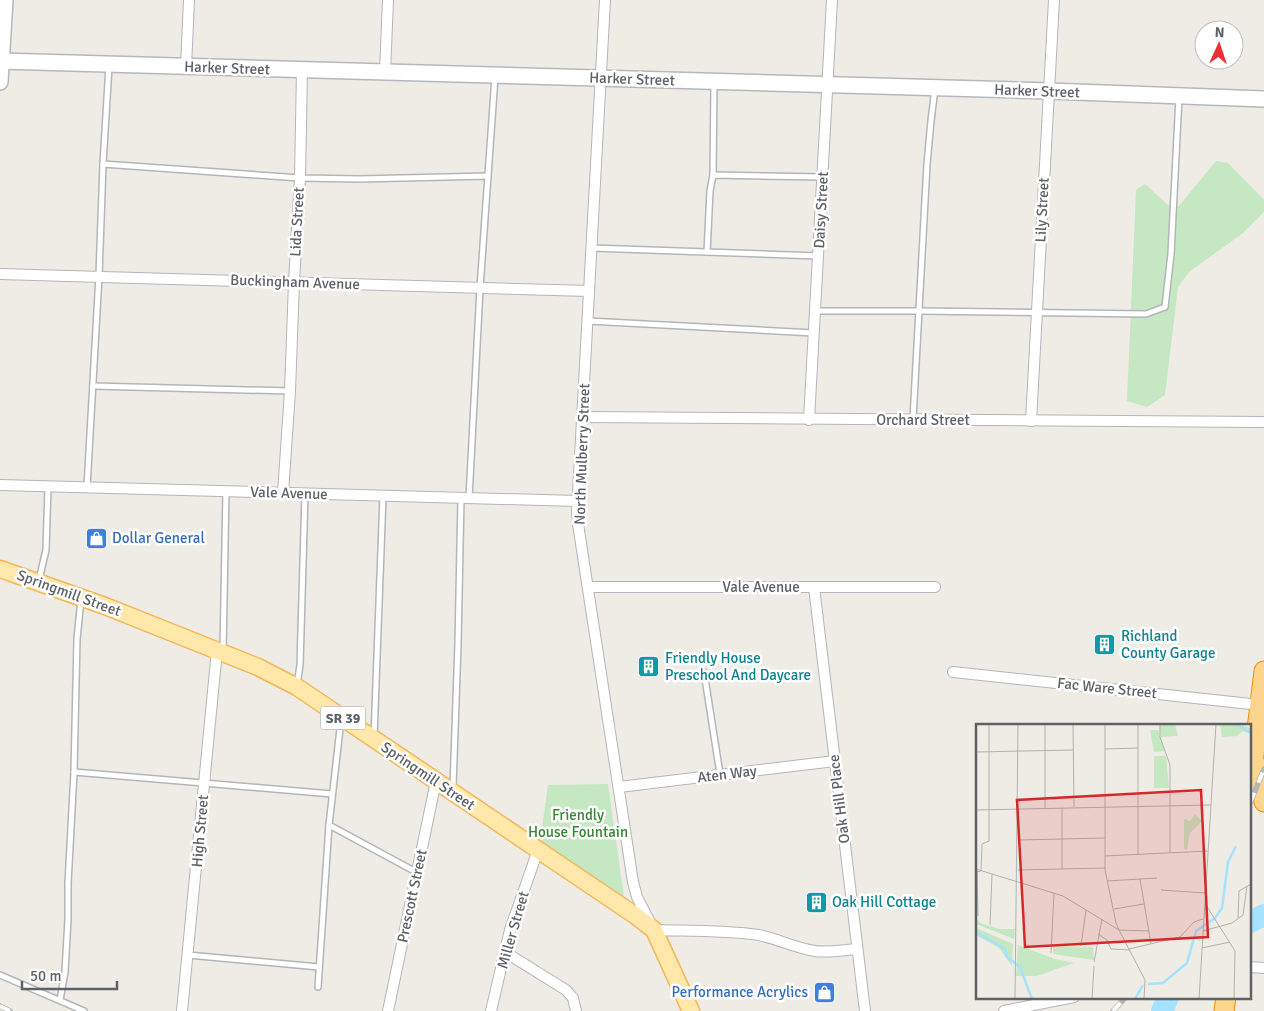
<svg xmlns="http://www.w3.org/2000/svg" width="1264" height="1011" font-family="Signika,sans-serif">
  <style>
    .green { fill: #c5e7c1 }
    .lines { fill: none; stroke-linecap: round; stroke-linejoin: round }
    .river { stroke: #a5e2ff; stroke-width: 22 }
    .lane-casing { stroke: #b2b6ba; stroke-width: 8 }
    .street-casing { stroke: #b2b6ba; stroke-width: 12 }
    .secondary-casing { stroke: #b4b8bd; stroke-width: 18 }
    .primary-casing { stroke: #f3b75a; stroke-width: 19 }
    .highway-casing { stroke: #f48c00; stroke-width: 21 }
    .lane { stroke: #fff; stroke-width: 5 }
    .street { stroke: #fff; stroke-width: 10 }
    .secondary { stroke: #fff; stroke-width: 15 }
    .primary { stroke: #ffe8aa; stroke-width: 16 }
    .highway { stroke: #fed58d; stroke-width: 19 }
    .rail-casing { stroke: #b4b5b6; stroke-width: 5.5 }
    .rail { stroke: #fff; stroke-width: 4; stroke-dasharray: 11; stroke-linecap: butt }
    .labels { text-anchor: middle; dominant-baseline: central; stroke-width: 5; stroke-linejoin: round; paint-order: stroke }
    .shield { fill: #fff; stroke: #8e9194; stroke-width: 1 }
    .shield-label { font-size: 14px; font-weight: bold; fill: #5d6266 }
    .street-label { font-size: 15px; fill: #5d6266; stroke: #fff }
    .shop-label { font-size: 15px; fill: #366cbe; stroke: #fff; text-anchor: start }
    .culture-label { font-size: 15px; fill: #0d838f; stroke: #fff; text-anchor: start }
    .park-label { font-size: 15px; fill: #398534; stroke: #fff }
    .inset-river { fill: none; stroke: #a5e2ff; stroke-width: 2.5 }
    .inset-road { fill: none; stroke: #b1b1ae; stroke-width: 1 }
    .view { fill: #d62828; fill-opacity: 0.15; stroke: #d62828; stroke-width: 2.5 }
    .inset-edge { fill: none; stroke: #5d6266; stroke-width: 2.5 }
  </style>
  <rect width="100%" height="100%" fill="#efece5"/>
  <g class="green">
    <polygon points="1216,161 1228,163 1264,200 1264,212 1243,233 1189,272 1178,287 1165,395 1147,407 1127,401 1136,190 1145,184 1168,205 1179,206"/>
    <polygon points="608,784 624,897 540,841 548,785"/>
  </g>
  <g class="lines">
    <g class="river">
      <polyline points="1250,922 1264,915"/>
      <polyline points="1162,1011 1168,997"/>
    </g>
    <defs>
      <g id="lane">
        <polyline points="103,164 300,178 360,179 488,176"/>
        <polyline points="713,175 714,83"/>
        <polyline points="592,248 818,256"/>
        <polyline points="707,252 710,191 713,175 823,177"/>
        <polyline points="815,311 919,311 1146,314 1165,307 1171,254 1179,97"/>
        <polyline points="588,321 814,333"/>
        <polyline points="93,386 290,391"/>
        <polyline points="913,419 927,164 931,121 935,88"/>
        <polyline points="87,487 99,276 103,164 109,66"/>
        <polyline points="469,498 480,288 495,77"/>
        <polyline points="39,580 46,550 48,487"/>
        <polyline points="223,651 226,491"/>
        <polyline points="704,672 720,774"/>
        <polyline points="297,685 300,665 305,494"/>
        <polyline points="374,737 383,496"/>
        <polyline points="74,772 332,794"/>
        <polyline points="453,787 458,644 461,498"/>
        <polyline points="329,825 416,872"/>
        <polyline points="188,955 319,967"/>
        <polyline points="0,975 84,1011"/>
        <polyline points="318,987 329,825 341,720"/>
        <polyline points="60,1000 65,972 68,919 68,883 74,772 77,639 81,599"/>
      </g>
      <g id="street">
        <path d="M 605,0 L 577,511 L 578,524 L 633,882 L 637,897 L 654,930 C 689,931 724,930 759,935 C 778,939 795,948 815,951 C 828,953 843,950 857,949"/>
        <polyline points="186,67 189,0"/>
        <polyline points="385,72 388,0"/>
        <polyline points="0,274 589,291"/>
        <polyline points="582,417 1264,422"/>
        <polyline points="809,420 832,0"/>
        <polyline points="1031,421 1054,0"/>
        <polyline points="0,485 577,501"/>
        <polyline points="283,493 290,391 294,282 300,178 302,70"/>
        <polyline points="588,587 935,587"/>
        <polyline points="814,587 865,1011"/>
        <polyline points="953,672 1260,705"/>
        <polyline points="619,787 835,761"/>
        <polyline points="505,952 566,990 573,998 576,1011"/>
        <polyline points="1250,967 1264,968"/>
        <polyline points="182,1011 217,650"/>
        <polyline points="388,1011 436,781"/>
        <polyline points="491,1011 510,930 538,850"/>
        <polyline points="1004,1011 1074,997"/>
      </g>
      <g id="secondary">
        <polyline points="0,61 1049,91 1264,99"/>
        <polyline points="0,82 5,0"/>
      </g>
      <polyline id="primary" points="0,569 105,606 258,667 297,687 636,916 654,930 691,1011"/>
      <g id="highway">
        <polyline points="1260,768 1264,802"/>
        <polyline points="1250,788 1264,671"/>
        <polyline points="1224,1011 1226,997"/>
      </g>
    </defs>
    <use href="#lane" class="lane-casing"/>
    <use href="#street" class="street-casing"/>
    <use href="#secondary" class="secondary-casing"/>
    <use href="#primary" class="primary-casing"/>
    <use href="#highway" class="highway-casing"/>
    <use href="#lane" class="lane"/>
    <use href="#street" class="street"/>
    <use href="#secondary" class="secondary"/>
    <use href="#primary" class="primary"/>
    <use href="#highway" class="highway"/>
    <defs>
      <g id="rail">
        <polyline points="1250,803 1264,769"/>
        <polyline points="0,1006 10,1011"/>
        <polyline points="1113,1011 1126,997"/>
      </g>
    </defs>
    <use href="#rail" class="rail-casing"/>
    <use href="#rail" class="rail"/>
  </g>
  <defs>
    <symbol id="shop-square" viewBox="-11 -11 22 22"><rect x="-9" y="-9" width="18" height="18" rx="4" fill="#3f7fe0" stroke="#fff"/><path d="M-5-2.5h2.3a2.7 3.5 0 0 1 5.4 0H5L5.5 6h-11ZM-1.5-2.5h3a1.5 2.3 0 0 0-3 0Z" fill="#fff"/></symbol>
    <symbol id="building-square" viewBox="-11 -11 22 22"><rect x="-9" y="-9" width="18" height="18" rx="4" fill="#0f9aa8" stroke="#fff"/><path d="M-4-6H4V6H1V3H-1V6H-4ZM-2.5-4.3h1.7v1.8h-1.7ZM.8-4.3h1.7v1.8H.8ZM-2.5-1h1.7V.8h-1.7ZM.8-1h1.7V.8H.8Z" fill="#fff"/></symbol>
  </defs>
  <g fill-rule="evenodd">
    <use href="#shop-square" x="84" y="526" width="25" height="25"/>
    <use href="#building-square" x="1092" y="632" width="25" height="25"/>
    <use href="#building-square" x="636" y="654" width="25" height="25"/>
    <use href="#building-square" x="804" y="890" width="25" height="25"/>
    <use href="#shop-square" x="812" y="980" width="25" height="25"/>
  </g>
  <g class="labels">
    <rect class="shield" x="320.5" y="706.5" width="45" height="23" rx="4"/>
    <g class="shield-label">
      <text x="343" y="718">SR 39</text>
    </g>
    <g class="street-label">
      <text transform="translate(227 68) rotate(2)">Harker Street</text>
      <text transform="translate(632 79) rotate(2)">Harker Street</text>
      <text transform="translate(1037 91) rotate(2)">Harker Street</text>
      <text transform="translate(821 210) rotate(-87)">Daisy Street</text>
      <text transform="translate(1042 210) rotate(-87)">Lily Street</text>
      <text transform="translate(297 222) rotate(-87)">Lida Street</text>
      <text transform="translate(295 282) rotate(2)">Buckingham Avenue</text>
      <text x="923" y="420">Orchard Street</text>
      <text transform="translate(582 454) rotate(-88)">North Mulberry Street</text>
      <text transform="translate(289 493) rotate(2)">Vale Avenue</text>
      <text x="761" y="587">Vale Avenue</text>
      <text transform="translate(69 593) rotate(20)">Springmill Street</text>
      <text transform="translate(1107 688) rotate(6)">Fac Ware Street</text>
      <text transform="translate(727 774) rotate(-7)">Aten Way</text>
      <text transform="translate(428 776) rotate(34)">Springmill Street</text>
      <text transform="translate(839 799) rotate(-97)">Oak Hill Place</text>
      <text transform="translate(200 831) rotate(-85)">High Street</text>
      <text transform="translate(412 896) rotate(-78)">Prescott Street</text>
      <text transform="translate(513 930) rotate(-74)">Miller Street</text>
    </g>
    <g class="shop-label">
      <text x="112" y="538">Dollar General</text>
      <text x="808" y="992" text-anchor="end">Performance Acrylics</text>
    </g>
    <g class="culture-label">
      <text x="1121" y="636">Richland<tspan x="1121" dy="17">County Garage</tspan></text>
      <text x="665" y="658">Friendly House<tspan x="665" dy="17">Preschool And Daycare</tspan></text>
      <text x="832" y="902">Oak Hill Cottage</text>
    </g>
    <g class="park-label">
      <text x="578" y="815">Friendly<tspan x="578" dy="17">House Fountain</tspan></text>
    </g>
  </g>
  <g transform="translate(976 724)">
    <rect width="275" height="275" fill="#efece5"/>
    <path d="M 184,0 L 199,0 L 202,12 L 185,13 ZM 244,0 L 265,0 L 275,5 L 275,10 L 267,7 L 261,12 L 246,13 ZM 174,6 L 182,6 L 189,27 L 178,28 ZM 178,32 L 190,32 L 193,64 L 178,64 ZM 219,90 L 226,97 L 214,109 L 211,126 L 208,125 L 208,95 L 214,97 ZM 0,194 L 4,199 L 23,205 L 39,205 L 38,215 L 0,200 ZM 0,204 L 37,220 L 36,242 L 23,224 L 0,211 ZM 42,221 L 79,235 L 98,239 L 61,252 L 40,252 ZM 77,222 L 117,223 L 118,236 L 77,230 Z" fill="#c5e7c1"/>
    <path class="inset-river" d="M 259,0 L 275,9M 0,208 L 29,225 L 31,233 L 44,243 L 56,275M 172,260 L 187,259 L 211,239 L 220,207 L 239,194 L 246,184 L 252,138 L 260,122M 159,275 L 167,261"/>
    <path class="inset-road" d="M 69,0 L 69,84M 97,0 L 98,83M 129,0 L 129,146 L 140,199 L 143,206 L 173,207M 184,0 L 184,13 L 194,41 L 194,129M 129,25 L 162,24M 0,28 L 97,26M 86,84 L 86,145M 0,86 L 235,81M 42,116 L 129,114M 162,131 L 162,0M 129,132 L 232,127M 0,145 L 87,172 L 143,206 L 169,256 L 168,275M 1,146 L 2,192M 42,146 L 129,144M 0,148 L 5,147 L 6,120 L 13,117 L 13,0M 164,155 L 175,220M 131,157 L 181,154M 185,166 L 229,169M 230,181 L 259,227 L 258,275M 138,185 L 168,180M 262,194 L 263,167 L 275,160M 14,201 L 16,150M 227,207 L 256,199 L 267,191 L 271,162M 122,210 L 131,216 L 135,225 L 154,226M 105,222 L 110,186M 226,224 L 254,218M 153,225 L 204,213 L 218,198 L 227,195M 75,229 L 78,169M 118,238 L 126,195M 39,275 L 42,0M 116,275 L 118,242M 223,275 L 240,0"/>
    <path class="view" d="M 225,66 L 232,213 L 49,223 L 41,76 Z"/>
    <rect width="275" height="275" class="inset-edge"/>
  </g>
  <g transform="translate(1219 45) rotate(3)"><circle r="24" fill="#ffffff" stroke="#bec0c2"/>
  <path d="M0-4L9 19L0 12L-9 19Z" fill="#ec2e35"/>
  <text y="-8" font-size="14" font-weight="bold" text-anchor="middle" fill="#5d6266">N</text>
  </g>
  <path d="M22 981v8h95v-8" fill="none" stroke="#5d6266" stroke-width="2.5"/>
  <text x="30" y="981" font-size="15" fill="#5d6266" stroke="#ffffff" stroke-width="4" paint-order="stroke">50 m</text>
</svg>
